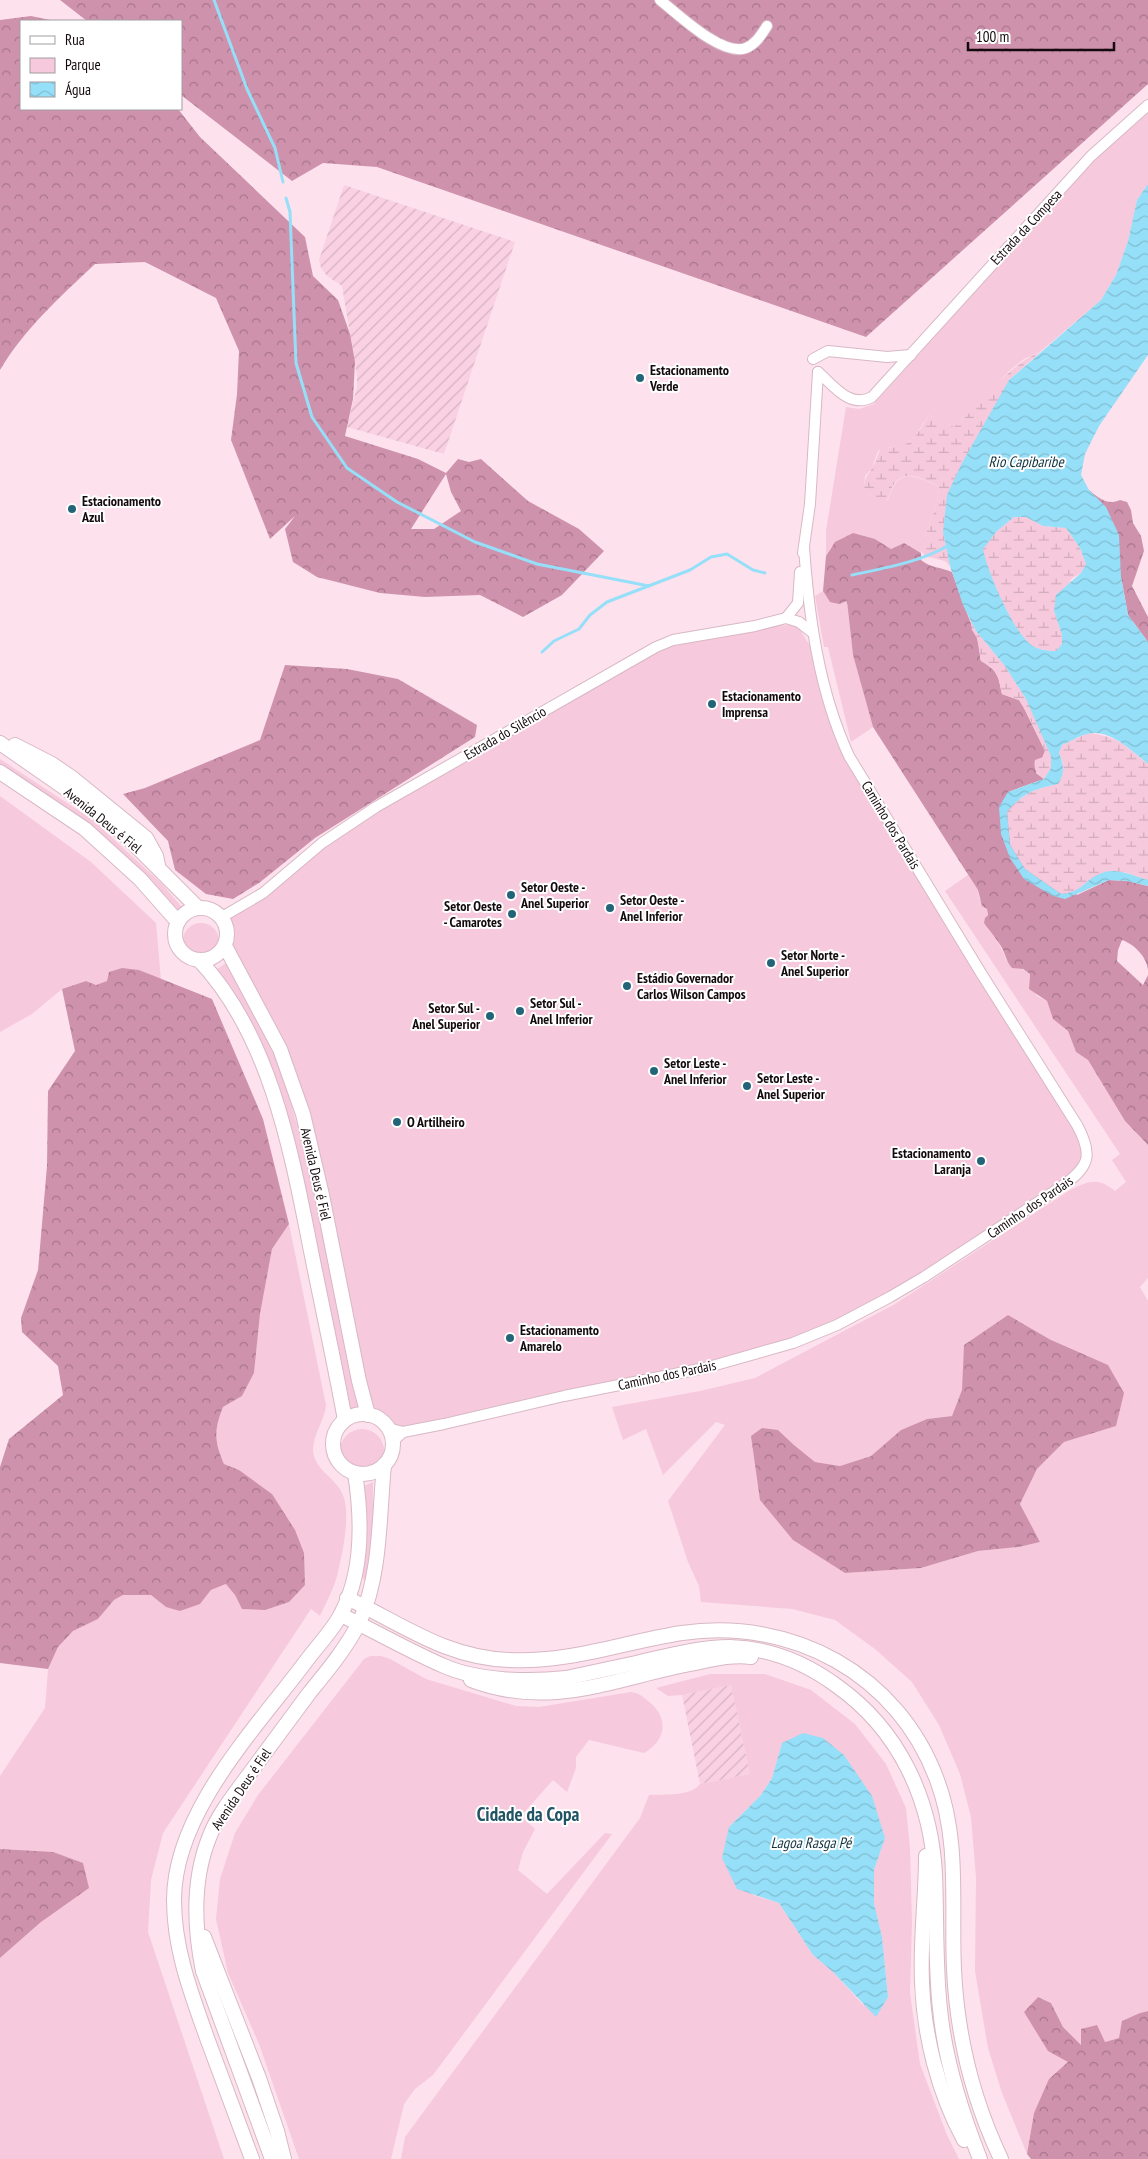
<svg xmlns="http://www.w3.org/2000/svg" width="1148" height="2159" font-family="'PT Sans Narrow',sans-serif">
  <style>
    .industrial { fill: url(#industrial-furrows) }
    .green { fill: #f6c9dc; fill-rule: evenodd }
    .forest { fill: url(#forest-crowns); fill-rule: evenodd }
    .wetland { fill: url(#wetland-marsh) }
    .water { fill: url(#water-waves); fill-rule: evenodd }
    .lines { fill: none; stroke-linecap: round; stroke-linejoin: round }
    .stream { stroke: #96dff8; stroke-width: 3 }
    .street-casing { stroke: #d8b8c5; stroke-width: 12 }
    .secondary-casing { stroke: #d8b8c5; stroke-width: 16 }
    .street { stroke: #fff; stroke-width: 10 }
    .secondary { stroke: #fff; stroke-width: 14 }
    .poi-dot { fill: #236478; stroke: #fff; stroke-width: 2 }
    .labels { text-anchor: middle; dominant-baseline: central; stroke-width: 4; stroke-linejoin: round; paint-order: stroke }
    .street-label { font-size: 14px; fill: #140a0e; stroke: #fff }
    .poi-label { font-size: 14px; font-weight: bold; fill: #140a0e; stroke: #fff; text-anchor: start }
    .water-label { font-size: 15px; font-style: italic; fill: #11343f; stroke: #fff }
    .district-label { font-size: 19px; font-weight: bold; fill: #215464; stroke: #fff }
  </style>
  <defs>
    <pattern id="industrial-furrows" width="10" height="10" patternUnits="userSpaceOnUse" patternTransform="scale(1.25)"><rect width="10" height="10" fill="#fad1e2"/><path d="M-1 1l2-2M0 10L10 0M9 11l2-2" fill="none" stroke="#d5b2c1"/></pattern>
    <pattern id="forest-crowns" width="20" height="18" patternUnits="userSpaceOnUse" patternTransform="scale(1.25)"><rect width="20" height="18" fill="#cf92ad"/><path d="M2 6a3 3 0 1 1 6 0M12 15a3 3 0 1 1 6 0" fill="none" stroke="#a7758b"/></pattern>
    <pattern id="wetland-marsh" width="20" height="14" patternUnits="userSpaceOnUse" patternTransform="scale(1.25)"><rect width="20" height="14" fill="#f6c9dc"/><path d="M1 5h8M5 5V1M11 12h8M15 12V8" fill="none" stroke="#d2abbc"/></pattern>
    <pattern id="water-waves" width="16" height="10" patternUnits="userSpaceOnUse" patternTransform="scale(1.25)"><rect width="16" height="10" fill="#96dff8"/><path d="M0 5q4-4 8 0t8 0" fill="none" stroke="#80bed3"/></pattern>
  </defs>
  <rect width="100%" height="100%" fill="#fde2ed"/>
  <g class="industrial">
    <polygon points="344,185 515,242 444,454 347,427 357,386 357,376 342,286 327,276 321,268 319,260"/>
    <polygon points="731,1685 750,1774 700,1784 682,1695"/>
  </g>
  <g class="green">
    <path d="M 1148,111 L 1148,184 L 1137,200 L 1128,241 L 1116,275 L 1101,300 L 1041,351 L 1024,359 L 1009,371 L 983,401 L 954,427 L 929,415 L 915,436 L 905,445 L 896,449 L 889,447 L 878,451 L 872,468 L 865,476 L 864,487 L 873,501 L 888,500 C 898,466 915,475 939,487 L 937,504 L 923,541 L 921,553 L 904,543 L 891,549 L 875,539 L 831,547 L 826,556 L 826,531 L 846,407 L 859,409 L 874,404 L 1106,147 Z"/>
    <polygon points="823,591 830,602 847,600 853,655 873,727 851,742 828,647 824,647 815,596"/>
    <polygon points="797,625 810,646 825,708 839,744 1083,1135 1084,1167 890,1297 773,1350 403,1432 385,1425 367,1411 303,1114 235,965 228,938 226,924 222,917 322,843 656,647 755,626"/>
    <polygon points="0,759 93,820 162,884 186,912 174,922 107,848 0,769"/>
    <polygon points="0,796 91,862 156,923 161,980 139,970 96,985 86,981 62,989 32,1014 0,1032"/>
    <path d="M 968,875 L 978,890 L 979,898 L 987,909 L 989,930 C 996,937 1003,950 1006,960 L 1030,974 L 1029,982 L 1037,996 L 1047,1001 L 1053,1019 L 1068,1031 L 1076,1052 L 1088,1060 L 1125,1121 L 1148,1145 L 1148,1278 L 1140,1287 L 1148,1301 L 1148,2011 L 1140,2013 L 1119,2038 L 1105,2042 L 1081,2046 L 1063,2027 L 1051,2003 L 1038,1997 L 1024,2012 L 1069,2062 L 1034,2113 L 1027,2154 L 1002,2093 L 988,2048 L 975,1971 L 976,1877 L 971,1817 L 960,1774 L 939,1725 L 912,1682 L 875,1649 L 835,1620 L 792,1609 L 701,1602 L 699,1586 L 688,1562 L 668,1501 L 725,1425 L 716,1422 L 663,1475 L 646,1429 L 623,1440 L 612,1407 L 700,1391 L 755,1378 L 895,1304 L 1070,1190 C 1089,1181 1098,1177 1115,1191 L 1126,1182 L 1112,1160 L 1120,1154 L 945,891 ZM 1008,1315 L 1051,1340 L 1115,1426 L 1064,1442 L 1037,1469 L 1020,1504 L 1040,1542 L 1019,1547 L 978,1551 L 921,1568 L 845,1573 L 778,1430 L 794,1445 L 815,1462 L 840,1466 L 871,1456 L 901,1430 L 927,1419 L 952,1416 L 963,1390 L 964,1345 Z"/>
    <circle cx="201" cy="941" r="18"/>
    <polygon points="226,963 248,999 280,1068 302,1141 316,1193 361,1414 347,1417 292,1144 213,972"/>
    <path d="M 289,1224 L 326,1405 C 325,1421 309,1440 314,1456 C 318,1471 336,1479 342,1493 C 352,1513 342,1555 337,1576 C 333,1590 326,1603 320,1616 L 311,1609 L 163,1833 L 151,1880 L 148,1932 L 224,2159 L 0,2159 L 0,1958 L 41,1922 L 16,1850 L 0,1849 L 0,1776 L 45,1708 L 48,1669 L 58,1647 L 73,1631 L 98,1619 L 114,1600 L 123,1595 L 151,1595 L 166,1607 L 200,1604 L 211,1590 L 227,1584 L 235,1595 L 242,1609 L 272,1494 L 239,1470 L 224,1464 C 214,1441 214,1430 223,1407 L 242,1396 L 254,1373 L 260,1314 L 272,1249 Z"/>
    <circle cx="362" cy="1451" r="22"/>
    <polygon points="373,1482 373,1526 366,1581 360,1576 367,1525 364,1486"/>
    <path d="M 370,1656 L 381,1656 L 390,1659 L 426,1679 L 516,1706 L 539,1707 L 631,1692 C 639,1693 642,1696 648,1701 C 669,1717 667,1740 644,1753 L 589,1740 L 576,1757 L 576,1768 L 567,1792 L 553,1780 L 521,1816 L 535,1829 L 523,1852 L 518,1870 L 547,1894 L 605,1833 L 612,1834 L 433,2075 L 415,2089 L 404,2104 L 391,2159 L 299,2159 L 259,2044 L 228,1973 L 216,1919 L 220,1879 L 235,1833 L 258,1795 L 364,1659 Z"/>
    <path d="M 710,1674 L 765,1674 L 811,1690 L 855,1724 L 886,1764 L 906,1808 L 910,1848 L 912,1923 L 910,1993 L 920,2064 L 947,2135 L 959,2159 L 401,2159 L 405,2137 L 640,1818 L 649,1795 C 664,1794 690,1797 700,1784 L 750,1774 L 731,1685 L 682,1695 L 668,1696 L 656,1688 ZM 782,1743 L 885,1838 L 874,1870 L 874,1903 L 882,1937 L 888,1997 L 863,2005 L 833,1972 L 813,1955 L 779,1903 L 753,1895 L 729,1827 L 761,1795 L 772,1778 Z"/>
  </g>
  <g class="forest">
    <polygon points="60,0 1148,0 1148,84 866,337 377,167 323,163 292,181 181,95 181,21 87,21"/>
    <path d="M 31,16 L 55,21 L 21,21 L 21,109 L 178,109 L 200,137 L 305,237 L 313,276 L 338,300 L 350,334 L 355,362 L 353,399 L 345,436 L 418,459 L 446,473 L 458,459 L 469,462 L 481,459 L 528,501 L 579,529 L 604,551 L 562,595 L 523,617 L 480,595 L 425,597 L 380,593 L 317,577 L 293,562 L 285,529 L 295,516 L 270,539 L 231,440 L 237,394 L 239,351 L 216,298 L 145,262 L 95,264 C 61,296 24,329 0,370 L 0,20 ZM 446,474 L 451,492 L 461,511 L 434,529 L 411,529 Z"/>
    <path d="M 1089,490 C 1099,498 1107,506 1120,500 L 1127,502 L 1131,510 L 1133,523 L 1141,536 L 1144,551 L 1132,586 L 1148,617 L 1148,642 L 1128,615 L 1121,577 Z"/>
    <path d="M 853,533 L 875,539 L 891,549 L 904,543 L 921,553 L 921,560 C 930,568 941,567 952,572 C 960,595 968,617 977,638 C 980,645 979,654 981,661 C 998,671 998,675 1002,694 L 1019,700 L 1023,706 L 1045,751 L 1036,773 L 1044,779 L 1008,792 L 1077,895 L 1109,880 L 1127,881 L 1148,886 L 1148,970 C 1147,957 1134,944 1122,940 L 1118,950 L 1117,961 L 1143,985 L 1148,975 L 1148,1145 L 1125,1121 L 1088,1060 L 1076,1052 L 1068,1031 L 1053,1019 L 1047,1001 L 1029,989 L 1030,974 L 1023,969 L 1012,968 C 1007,962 1006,957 1003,950 C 1000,943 989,930 984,923 L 985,918 L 988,915 L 987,909 L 982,906 L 978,890 L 873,727 L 853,655 L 847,601 L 839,604 L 830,602 L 823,591 L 826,556 L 835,542 Z"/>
    <polygon points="285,665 347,669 398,679 477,725 475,737 315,838 259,883 233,899 206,894 175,870 168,841 123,794 145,788 260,740"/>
    <path d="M 122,968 L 139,970 L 212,999 L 263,1119 L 289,1224 L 272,1249 L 260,1314 L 254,1373 L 242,1396 L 223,1407 C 214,1430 214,1441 224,1464 L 239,1470 L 272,1494 L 295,1530 L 304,1553 L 305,1585 L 289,1602 L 265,1610 L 242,1609 L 235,1595 L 226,1584 L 211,1590 L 200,1604 L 180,1611 L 166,1607 L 151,1595 L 123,1595 L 114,1600 L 98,1619 L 73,1631 L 58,1647 L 48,1669 L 0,1663 L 0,1467 L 9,1439 L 63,1395 L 58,1366 L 22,1332 L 21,1318 L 38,1270 L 47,1166 L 48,1091 L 75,1051 L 62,989 L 86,981 L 96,985 L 107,981 L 109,972 Z"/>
    <polygon points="1008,1315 1051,1340 1108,1365 1124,1393 1116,1426 1064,1442 1037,1469 1020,1504 1040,1542 1019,1547 978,1551 921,1568 845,1573 793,1540 760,1500 751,1436 762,1428 778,1430 794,1445 815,1462 840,1466 871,1456 901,1430 927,1419 952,1416 962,1390 964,1345"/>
    <polygon points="0,1849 53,1852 83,1863 89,1888 41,1922 0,1958"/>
    <polygon points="1038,1997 1051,2003 1063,2027 1081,2045 1081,2029 1097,2025 1105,2042 1119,2038 1122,2021 1140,2013 1148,2011 1148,2159 1031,2159 1027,2154 1034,2113 1049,2079 1068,2062 1048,2051 1024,2012"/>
  </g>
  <g class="wetland">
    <path d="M 1041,351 L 1009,380 L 943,532 L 950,566 L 945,561 L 925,556 L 920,549 L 937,504 L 939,487 C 923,479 905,467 893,486 C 889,493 889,499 884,504 L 873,501 L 864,487 C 865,476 867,477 872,468 C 877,461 877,453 883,446 C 906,454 919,433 929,415 L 954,427 C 985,402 1004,368 1041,351 Z"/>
    <path d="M 1014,517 L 1026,517 L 1043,526 L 1066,528 L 1080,548 L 1086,564 L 1081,573 L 1072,578 L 1054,611 L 1062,635 L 1062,644 L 1057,651 C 1048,651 1037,650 1030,644 C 1011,629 989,573 982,549 L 997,531 Z"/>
    <path d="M 970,618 L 976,631 L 1005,666 L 1026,699 L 1042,732 L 1051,756 L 1051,768 L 1044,779 C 1037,773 1033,770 1035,760 L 1043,757 L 1045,751 L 1028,715 L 1019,700 L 1002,694 C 998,675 999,671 981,661 L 977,638 L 972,630 Z"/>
    <path d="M 1088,733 C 1120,737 1124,745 1148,764 L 1148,880 L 1124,872 L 1085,884 L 1074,893 L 1061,894 L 1025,869 L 1010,845 L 1007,812 C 1024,793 1034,789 1058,784 L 1063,763 L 1059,753 L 1062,745 Z"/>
  </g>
  <g class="water">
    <path d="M 1148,184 L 1148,355 L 1099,426 L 1085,454 L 1081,475 L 1089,490 L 1106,507 L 1119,535 L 1121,577 L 1128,615 L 1148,642 L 1148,764 C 1132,751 1109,728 1087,734 C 1078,736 1070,742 1062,745 L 1059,753 C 1064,765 1065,773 1058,784 C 1034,789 1023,793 1007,812 L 1010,845 L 1025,869 L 1061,894 C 1084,892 1084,879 1102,873 C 1117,867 1133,876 1148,880 L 1148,886 L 1127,881 L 1109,880 L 1065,899 L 1053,896 L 1024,879 L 1010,858 L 1001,834 L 999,807 L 1008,792 L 1044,779 L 1051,768 L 1051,756 L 1026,699 L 1005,666 L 976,631 L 963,605 L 950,566 L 943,532 L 947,495 L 962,463 L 1009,380 L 1101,300 L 1116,275 L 1128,241 L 1137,200 ZM 1014,517 L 1026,517 L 1043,526 L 1066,528 L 1080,548 L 1086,564 L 1081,573 L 1056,595 L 1054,611 L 1062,635 L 1062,644 L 1056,651 C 1048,651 1037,650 1030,644 C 1012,629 988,573 983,549 L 997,531 Z"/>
    <polygon points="803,1733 823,1738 844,1755 872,1796 885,1838 874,1870 874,1903 882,1937 888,1997 876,2017 833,1972 813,1955 779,1903 737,1889 722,1858 729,1827 761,1795 772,1778 782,1743"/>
  </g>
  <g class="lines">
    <g class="stream">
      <polyline points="214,0 247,89 275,148 283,182"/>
      <polyline points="286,198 290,212 296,363 312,417 347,468 397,502 475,542 537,564 649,586"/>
      <path d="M 852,575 C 885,568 921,562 949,545"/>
      <polyline points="542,652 554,641 579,629 590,615 607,602 690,570 711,557 727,554 753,570 765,573"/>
    </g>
    <defs>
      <g id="street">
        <path d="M 660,0 C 678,14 722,57 746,48 C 756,44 761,35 767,26"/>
        <polyline points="813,359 828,351 887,357 911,355"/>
        <path d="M 818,372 C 834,386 850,409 872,397 L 1091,156 L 1148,105"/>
        <polyline points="803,553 810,504 818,372"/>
        <polyline points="786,618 798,603 800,572"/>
        <polyline points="222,917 263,893 322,843 376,807 656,647 673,640 755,626 786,618 799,622 813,633"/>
        <path d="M 388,1428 L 403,1432 L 444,1424 L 564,1396 L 705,1368 L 793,1343 L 837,1325 L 890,1297 L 924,1277 L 1061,1187 C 1089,1167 1094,1156 1077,1125 L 981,973 L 849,756 C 819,691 809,618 804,547"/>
        <polyline points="392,1442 403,1432"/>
      </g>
      <g id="secondary">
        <polyline points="0,743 69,791 124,834 198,908"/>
        <polyline points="15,745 52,764 71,777 146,838 156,856 158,865"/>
        <polyline points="0,772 85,829 140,879 178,922"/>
        <circle cx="201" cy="934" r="26"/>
        <polyline points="225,946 280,1049 303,1114 322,1195 359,1381 368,1415"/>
        <path d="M 200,961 C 272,1038 292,1156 312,1256 C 323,1311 335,1365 345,1420"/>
        <circle cx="363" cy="1444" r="30"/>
        <path d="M 347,1598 C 402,1624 446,1658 509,1660 C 570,1663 623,1642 682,1633 C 792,1617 898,1674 937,1780 C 960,1840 951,1906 954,1969 C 957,2035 973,2100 1001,2159"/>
        <path d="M 341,1615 C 375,1631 409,1651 444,1666 C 478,1681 529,1682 566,1678 C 589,1673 613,1668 636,1663 C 667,1656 698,1647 730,1647 C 769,1648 806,1663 837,1686 C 899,1730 931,1799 935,1874 C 937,1919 935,1964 940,2009 C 945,2061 961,2111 980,2159"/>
        <path d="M 471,1680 C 550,1710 613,1679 690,1664 C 710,1660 731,1654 751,1657"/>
        <path d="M 926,1856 C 926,1898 920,1940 922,1982 C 924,2036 938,2092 964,2140"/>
        <polyline points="204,1937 259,2078 277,2131 284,2159"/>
        <path d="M 252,2159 C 237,2119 222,2079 207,2038 C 191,1993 174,1949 174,1900 C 174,1812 257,1727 307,1660 C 318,1645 333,1630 341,1614 C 363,1573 362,1518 355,1473"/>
        <path d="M 272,2159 L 203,1971 C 194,1927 192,1881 209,1838 C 217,1816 233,1796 247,1777 C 268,1749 289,1720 310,1692 C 328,1670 347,1647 360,1621 C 381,1574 379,1516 384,1465"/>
      </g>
    </defs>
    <use href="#street" class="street-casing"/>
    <use href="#secondary" class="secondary-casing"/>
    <use href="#street" class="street"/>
    <use href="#secondary" class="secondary"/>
  </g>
  <g class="poi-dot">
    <circle cx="640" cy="378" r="5"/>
    <circle cx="72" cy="509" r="5"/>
    <circle cx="712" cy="704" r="5"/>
    <circle cx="511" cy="895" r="5"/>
    <circle cx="610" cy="908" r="5"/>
    <circle cx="512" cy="914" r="5"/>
    <circle cx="771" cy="963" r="5"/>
    <circle cx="627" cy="986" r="5"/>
    <circle cx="520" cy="1011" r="5"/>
    <circle cx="490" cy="1016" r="5"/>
    <circle cx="654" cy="1071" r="5"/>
    <circle cx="747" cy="1086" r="5"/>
    <circle cx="397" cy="1122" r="5"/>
    <circle cx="981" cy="1161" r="5"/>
    <circle cx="510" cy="1338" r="5"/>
  </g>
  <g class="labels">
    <g class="street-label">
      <text transform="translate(1026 227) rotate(-47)">Estrada da Compesa</text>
      <text transform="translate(505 733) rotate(-30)">Estrada do Silêncio</text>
      <text transform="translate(103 820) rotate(39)">Avenida Deus é Fiel</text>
      <text transform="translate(891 825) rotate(59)">Caminho dos Pardais</text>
      <text transform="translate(316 1174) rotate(77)">Avenida Deus é Fiel</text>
      <text transform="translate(1030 1207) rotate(-34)">Caminho dos Pardais</text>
      <text transform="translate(667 1375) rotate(-12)">Caminho dos Pardais</text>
      <text transform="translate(241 1789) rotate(-56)">Avenida Deus é Fiel</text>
    </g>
    <g class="poi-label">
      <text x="650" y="370">Estacionamento<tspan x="650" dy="16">Verde</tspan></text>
      <text x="82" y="501">Estacionamento<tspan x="82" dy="16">Azul</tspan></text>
      <text x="722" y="696">Estacionamento<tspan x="722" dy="16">Imprensa</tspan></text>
      <text x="521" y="887">Setor Oeste -<tspan x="521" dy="16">Anel Superior</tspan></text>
      <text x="620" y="900">Setor Oeste -<tspan x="620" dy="16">Anel Inferior</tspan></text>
      <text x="502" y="906" text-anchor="end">Setor Oeste<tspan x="502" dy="16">- Camarotes</tspan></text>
      <text x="781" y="955">Setor Norte -<tspan x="781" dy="16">Anel Superior</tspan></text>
      <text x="637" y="978">Estádio Governador<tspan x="637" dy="16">Carlos Wilson Campos</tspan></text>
      <text x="530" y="1003">Setor Sul -<tspan x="530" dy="16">Anel Inferior</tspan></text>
      <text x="480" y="1008" text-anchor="end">Setor Sul -<tspan x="480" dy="16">Anel Superior</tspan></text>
      <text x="664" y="1063">Setor Leste -<tspan x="664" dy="16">Anel Inferior</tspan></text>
      <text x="757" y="1078">Setor Leste -<tspan x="757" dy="16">Anel Superior</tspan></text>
      <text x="407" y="1122">O Artilheiro</text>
      <text x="971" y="1153" text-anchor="end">Estacionamento<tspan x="971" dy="16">Laranja</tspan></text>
      <text x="520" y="1330">Estacionamento<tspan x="520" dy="16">Amarelo</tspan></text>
    </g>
    <g class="water-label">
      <text x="1026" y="461">Rio Capibaribe</text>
      <text x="811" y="1842">Lagoa Rasga Pé</text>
    </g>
    <g class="district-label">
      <text x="528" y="1814">Cidade da Copa</text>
    </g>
  </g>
  <rect x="20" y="20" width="162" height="90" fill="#ffffff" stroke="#a19d9f"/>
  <rect x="30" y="36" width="25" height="8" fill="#ffffff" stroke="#a19d9f"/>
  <text x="65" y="45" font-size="15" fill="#140a0e">Rua</text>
  <rect x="30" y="58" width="25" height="15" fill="#f6c9dc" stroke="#a19d9f"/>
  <text x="65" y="70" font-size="15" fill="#140a0e">Parque</text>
  <rect x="30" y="82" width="25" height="15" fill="url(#water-waves)" stroke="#a19d9f"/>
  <text x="65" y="95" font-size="15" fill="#140a0e">Água</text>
  <path d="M968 42v8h146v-8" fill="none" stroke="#140a0e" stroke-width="2.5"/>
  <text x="976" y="42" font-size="15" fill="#140a0e" stroke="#ffffff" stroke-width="4" paint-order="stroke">100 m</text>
</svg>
